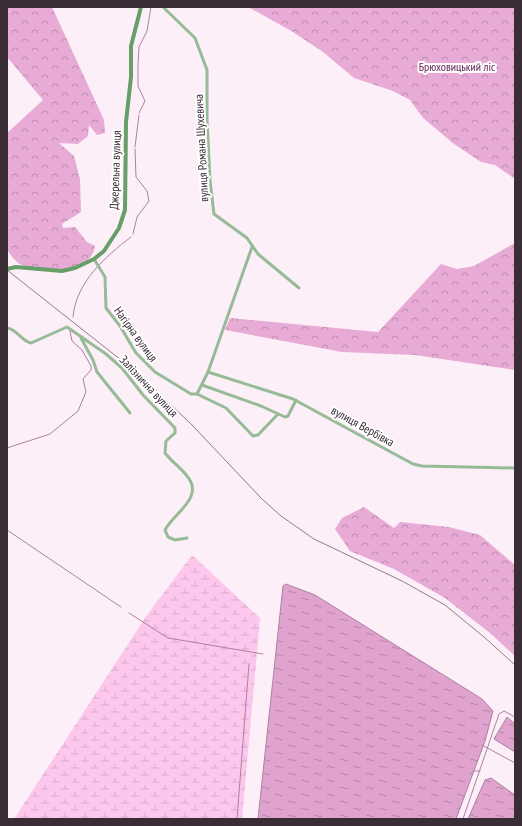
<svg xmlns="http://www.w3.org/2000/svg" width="522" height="826" font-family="'PT Sans Narrow',sans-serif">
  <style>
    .forest { fill: url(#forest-crowns) }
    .wetland { fill: url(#wetland-marsh) }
    .water { fill: url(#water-ripples); stroke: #ae80a0 }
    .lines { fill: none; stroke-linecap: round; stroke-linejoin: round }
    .stream { stroke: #ae80a0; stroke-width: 1 }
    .street { stroke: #96bb96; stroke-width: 3 }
    .secondary { stroke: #669f67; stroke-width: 4 }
    .rail { stroke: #8c7f88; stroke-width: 1 }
    .labels { text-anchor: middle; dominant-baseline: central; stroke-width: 4; stroke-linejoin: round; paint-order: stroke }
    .park-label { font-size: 12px; fill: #601c52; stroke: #fff }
    .street-label { font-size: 12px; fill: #3a2d36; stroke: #fff }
  </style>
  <defs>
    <pattern id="forest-crowns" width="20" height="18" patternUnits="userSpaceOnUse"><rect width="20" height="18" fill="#e7abd5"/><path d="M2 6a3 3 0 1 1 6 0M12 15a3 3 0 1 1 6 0" fill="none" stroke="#bc8cae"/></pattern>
    <pattern id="wetland-marsh" width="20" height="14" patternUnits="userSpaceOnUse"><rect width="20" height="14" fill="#fdc7ed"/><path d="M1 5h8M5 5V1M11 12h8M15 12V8" fill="none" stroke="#daabcc"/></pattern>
    <pattern id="water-ripples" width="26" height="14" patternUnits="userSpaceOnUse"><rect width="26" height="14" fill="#dfa3ce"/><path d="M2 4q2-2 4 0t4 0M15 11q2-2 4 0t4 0" fill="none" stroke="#b685a8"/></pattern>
  </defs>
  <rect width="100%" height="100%" fill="#fdeff8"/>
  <g class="forest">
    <path d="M 7,7 L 52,7 L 104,120 L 105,133 L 97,135 L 89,125 L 88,136 L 78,144 L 59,143 L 74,156 L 80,179 L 81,212 L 62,224 L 63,228 L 75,227 L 87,242 L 95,246 C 91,275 42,273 22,265 C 16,263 11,255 7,250 L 7,133 L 43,100 L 7,57 Z"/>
    <polygon points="248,7 515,7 515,179 495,165 481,162 454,144 423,118 410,100 393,91 354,78 323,52 293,32"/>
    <polygon points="515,243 515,370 415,355 342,352 225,330 230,318 378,332 441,264 457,269 474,266"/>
    <polygon points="364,507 394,528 400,522 449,527 480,535 515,565 515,656 490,633 445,598 394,569 350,551 335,529 342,518"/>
  </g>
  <polygon class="wetland" points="192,555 260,618 242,819 14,819 147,615"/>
  <g class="water">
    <polygon points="286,584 315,595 482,699 493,711 485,741 456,819 258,819 283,586"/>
    <polygon points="507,717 515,724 515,752 494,739"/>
    <polygon points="491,778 515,795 515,819 468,819 485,780"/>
  </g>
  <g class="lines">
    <g class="stream">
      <polyline points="139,113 145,101 138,86 138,64 139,47 147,31 151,7"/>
      <polyline points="135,147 139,115"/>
      <polyline points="133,234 137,217 149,201 147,191 136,177 135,149"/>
      <path d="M 73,317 C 76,282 105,257 131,237"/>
      <polyline points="7,448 50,434 78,411 86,392 83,379 91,370 91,366 82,350 72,341 70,331"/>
      <polyline points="7,530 121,607"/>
      <polyline points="129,613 168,638 263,654"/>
      <polyline points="482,745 515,763"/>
      <polyline points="474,771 480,771"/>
      <polyline points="237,819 249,664"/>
      <polyline points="463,819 499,714 504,711 515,717"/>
    </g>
    <g class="street">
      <polyline points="163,7 195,38 207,70 207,119 210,181 214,214 247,238 258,254 299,288"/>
      <polyline points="94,259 105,277 106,308 120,326 136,353 155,372 191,394 197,394 226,408 253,436 258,435 278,414"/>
      <path d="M 7,328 C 17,329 21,341 31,343 L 67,327 L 106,354 L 122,368 L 143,395 L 175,428 L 175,433 L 166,441 L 165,453 C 172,462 181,468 187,476 C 205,497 174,513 165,530 L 168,537 L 175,540 L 187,538"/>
      <polyline points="81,338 93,360 97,372 130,413"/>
      <polyline points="208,372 293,399 413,464 422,466 515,468"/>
      <polyline points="202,385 261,406 285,417 288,416 296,400"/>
      <polyline points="197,394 208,372 252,247"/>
    </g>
    <polyline class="secondary" points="7,269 16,267 62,271 75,268 94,259 104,251 119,228 125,210 126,122 131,77 131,46 141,7"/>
    <polyline class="rail" points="7,270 140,375 193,426 261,498 281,516 314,539 402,581 445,605 484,637 515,665"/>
  </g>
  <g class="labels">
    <g class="park-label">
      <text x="457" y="66">Брюховицький ліс</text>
    </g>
    <g class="street-label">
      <text transform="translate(201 148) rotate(-93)">вулиця Романа Шухевича</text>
      <text transform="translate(115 170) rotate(-88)">Джерельна вулиця</text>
      <text transform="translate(136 334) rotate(54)">Нагірна вулиця</text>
      <text transform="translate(149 386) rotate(47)">Залізнична вулиця</text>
      <text transform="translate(363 426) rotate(29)">вулиця Вербівка</text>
    </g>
  </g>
  <rect width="522" height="826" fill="none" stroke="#3a2d36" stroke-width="16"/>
</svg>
